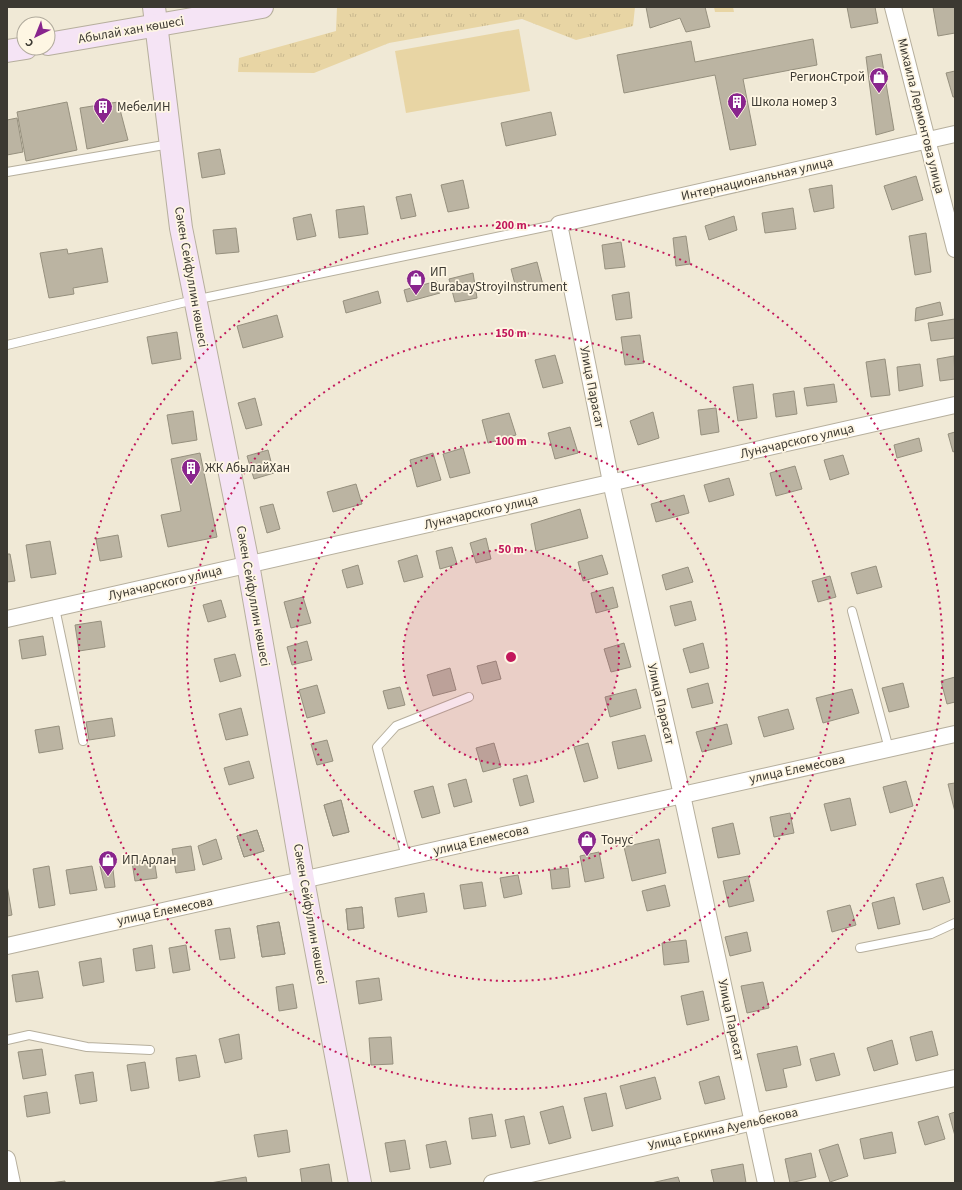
<svg xmlns="http://www.w3.org/2000/svg" width="962" height="1190" font-family="'Source Sans 3',sans-serif">
  <style>
    .grass { fill: url(#grass-tufts) }
    .pitch { fill: #e8d5a4 }
    .building { fill: #bbb4a2; stroke: #96907e }
    .lines { fill: none; stroke-linecap: round; stroke-linejoin: round }
    .lane-casing { stroke: #b6af9d; stroke-width: 10 }
    .street-casing { stroke: #b6af9d; stroke-width: 18 }
    .secondary-casing { stroke: #b6af9d; stroke-width: 24 }
    .lane { stroke: #fff; stroke-width: 8 }
    .street { stroke: #fff; stroke-width: 16 }
    .secondary { stroke: #f5e4f5; stroke-width: 22 }
    .ring { fill: none; stroke: #c2185b; stroke-width: 2; stroke-dasharray: 2 4 }
    .labels { text-anchor: middle; dominant-baseline: central; stroke-width: 3.5; stroke-linejoin: round; paint-order: stroke }
    .street-label { font-size: 13px; fill: #3c3932; stroke: #fef6e3 }
    .poi-label { font-size: 13px; fill: #3c3932; stroke: #fef6e3; text-anchor: start }
    .centre { fill: #c2185b; stroke: #fef6e3; stroke-width: 2 }
    .ring-label { font-size: 12px; text-anchor: middle; font-weight: bold; fill: #c2185b; stroke: #fef6e3; stroke-width: 3.5; stroke-linejoin: round; paint-order: stroke }
  </style>
  <defs>
    <pattern id="grass-tufts" width="24" height="20" patternUnits="userSpaceOnUse"><rect width="24" height="20" fill="#e8d5a4"/><path d="M3 7l-1-3M5 7V3M7 7l1-3M15 17l-1-3M17 17v-4M19 17l1-3" fill="none" stroke="#c8b88e"/></pattern>
  </defs>
  <rect width="100%" height="100%" fill="#f0e9d6"/>
  <g class="grass">
    <polygon points="337,7 635,7 633,26 576,40 522,19 389,43 314,73 238,72 239,58 336,31"/>
    <polygon points="714,7 733,7 734,12 715,12"/>
  </g>
  <polygon class="pitch" points="519,29 530,91 406,113 395,51"/>
  <g class="building">
    <polygon points="646,7 705,7 710,27 686,32 680,18 650,28"/>
    <polygon points="847,7 875,7 878,23 851,28"/>
    <polygon points="933,7 955,7 955,33 938,36"/>
    <polygon points="813,39 817,65 743,79 756,145 730,150 715,75 624,93 617,55 691,41 695,62"/>
    <polygon points="881,54 894,130 876,135 866,57"/>
    <polygon points="955,71 955,97 953,97 946,73"/>
    <polygon points="67,102 77,150 26,161 17,112"/>
    <polygon points="118,102 128,140 87,149 80,108"/>
    <polygon points="551,112 556,135 506,146 501,123"/>
    <polygon points="17,118 23,152 7,155 7,120"/>
    <polygon points="220,149 225,174 202,178 198,153"/>
    <polygon points="916,176 923,200 892,210 884,186"/>
    <polygon points="463,180 469,208 448,212 441,185"/>
    <polygon points="832,185 834,208 814,212 809,189"/>
    <polygon points="411,194 416,216 401,219 396,197"/>
    <polygon points="364,206 368,234 339,238 336,210"/>
    <polygon points="793,208 796,229 765,233 762,213"/>
    <polygon points="311,214 316,236 297,240 293,218"/>
    <polygon points="734,216 737,230 709,240 705,226"/>
    <polygon points="236,228 239,252 216,254 213,230"/>
    <polygon points="926,233 931,272 915,275 909,236"/>
    <polygon points="686,236 690,264 676,266 673,238"/>
    <polygon points="621,242 625,267 605,269 602,245"/>
    <polygon points="102,248 108,282 73,288 74,294 49,298 40,253 67,249 68,254"/>
    <polygon points="537,262 543,285 517,292 511,269"/>
    <polygon points="473,273 477,298 455,302 449,279"/>
    <polygon points="437,281 440,293 407,302 404,290"/>
    <polygon points="378,291 381,303 346,313 343,301"/>
    <polygon points="629,292 632,318 616,320 612,295"/>
    <polygon points="940,302 943,315 915,321 916,308"/>
    <polygon points="277,315 283,337 243,348 237,326"/>
    <polygon points="955,319 955,338 931,341 928,323"/>
    <polygon points="177,332 181,359 152,364 147,337"/>
    <polygon points="640,335 644,363 625,365 621,337"/>
    <polygon points="555,355 563,383 543,388 535,360"/>
    <polygon points="954,356 955,379 940,381 937,359"/>
    <polygon points="885,359 890,395 871,397 866,362"/>
    <polygon points="920,364 923,386 899,391 897,367"/>
    <polygon points="753,384 757,418 738,421 733,387"/>
    <polygon points="834,384 837,402 807,406 804,388"/>
    <polygon points="794,391 797,414 776,417 773,394"/>
    <polygon points="255,398 262,425 246,429 238,403"/>
    <polygon points="716,408 719,432 701,435 698,410"/>
    <polygon points="193,411 197,440 172,444 167,415"/>
    <polygon points="653,412 659,438 638,445 630,421"/>
    <polygon points="509,413 516,435 488,443 482,420"/>
    <polygon points="570,427 578,453 555,459 548,433"/>
    <polygon points="955,432 955,451 953,452 948,434"/>
    <polygon points="919,438 922,451 897,458 894,445"/>
    <polygon points="463,448 470,473 450,478 443,454"/>
    <polygon points="268,450 274,473 254,479 247,456"/>
    <polygon points="200,453 217,537 168,547 161,515 181,511 171,459"/>
    <polygon points="433,453 441,480 417,487 410,460"/>
    <polygon points="843,455 849,474 830,480 824,460"/>
    <polygon points="795,466 802,489 776,496 770,473"/>
    <polygon points="729,478 734,495 709,502 704,485"/>
    <polygon points="356,484 362,504 333,512 327,492"/>
    <polygon points="684,495 689,513 656,522 651,504"/>
    <polygon points="273,504 280,529 267,533 260,507"/>
    <polygon points="580,509 588,538 536,551 531,524"/>
    <polygon points="118,535 122,557 100,561 96,539"/>
    <polygon points="486,538 491,559 476,563 470,543"/>
    <polygon points="50,541 56,574 31,578 26,545"/>
    <polygon points="452,547 457,564 440,569 436,551"/>
    <polygon points="7,554 10,554 15,581 7,582"/>
    <polygon points="417,555 423,577 404,582 398,561"/>
    <polygon points="602,555 608,574 583,581 578,562"/>
    <polygon points="358,565 363,584 347,588 342,570"/>
    <polygon points="876,566 882,587 857,594 851,573"/>
    <polygon points="688,567 693,582 666,590 662,575"/>
    <polygon points="830,576 836,597 818,602 812,581"/>
    <polygon points="613,587 618,607 596,613 591,593"/>
    <polygon points="303,597 311,623 291,628 284,602"/>
    <polygon points="221,600 226,617 208,622 203,605"/>
    <polygon points="691,601 696,620 675,626 670,606"/>
    <polygon points="101,621 105,647 79,651 75,625"/>
    <polygon points="43,636 46,655 22,659 19,640"/>
    <polygon points="307,641 312,660 292,665 287,647"/>
    <polygon points="624,643 631,667 611,672 604,649"/>
    <polygon points="703,643 709,668 690,673 683,649"/>
    <polygon points="235,654 241,676 220,682 214,659"/>
    <polygon points="496,661 501,679 482,684 477,666"/>
    <polygon points="450,668 456,690 433,696 427,675"/>
    <polygon points="955,677 955,702 947,704 941,681"/>
    <polygon points="708,683 713,703 692,708 687,689"/>
    <polygon points="903,683 909,707 889,712 882,688"/>
    <polygon points="317,685 325,713 307,718 299,690"/>
    <polygon points="400,687 405,705 388,709 383,691"/>
    <polygon points="636,689 641,708 610,717 605,697"/>
    <polygon points="852,689 859,713 823,723 816,698"/>
    <polygon points="241,708 248,735 226,740 219,714"/>
    <polygon points="788,709 794,729 764,737 758,717"/>
    <polygon points="112,718 115,736 89,740 86,722"/>
    <polygon points="727,724 732,744 702,752 696,732"/>
    <polygon points="59,726 63,749 39,753 35,730"/>
    <polygon points="645,735 652,761 618,769 612,742"/>
    <polygon points="327,740 333,761 317,765 311,744"/>
    <polygon points="494,743 501,767 483,772 476,748"/>
    <polygon points="588,743 598,778 584,782 574,747"/>
    <polygon points="249,761 254,778 229,785 224,768"/>
    <polygon points="527,775 534,802 520,806 513,779"/>
    <polygon points="466,779 472,802 454,807 448,784"/>
    <polygon points="906,781 913,806 890,813 883,787"/>
    <polygon points="955,783 955,812 948,784"/>
    <polygon points="433,786 440,813 422,818 414,791"/>
    <polygon points="850,798 856,825 831,831 824,804"/>
    <polygon points="341,800 349,832 333,836 324,805"/>
    <polygon points="341,800 349,832 333,836 324,805"/>
    <polygon points="790,813 794,833 774,837 770,817"/>
    <polygon points="733,823 740,854 718,858 712,828"/>
    <polygon points="257,830 264,851 244,857 237,836"/>
    <polygon points="257,830 264,851 244,857 237,836"/>
    <polygon points="216,839 222,859 203,865 198,846"/>
    <polygon points="659,839 666,873 632,881 624,847"/>
    <polygon points="191,846 195,870 176,873 172,849"/>
    <polygon points="599,852 604,878 585,882 580,856"/>
    <polygon points="154,858 157,878 135,881 132,862"/>
    <polygon points="112,861 115,887 105,888 100,866"/>
    <polygon points="49,866 55,905 39,908 33,869"/>
    <polygon points="92,866 97,890 70,894 66,870"/>
    <polygon points="568,868 570,887 552,889 550,870"/>
    <polygon points="518,875 522,894 504,898 500,878"/>
    <polygon points="748,876 754,901 729,907 723,881"/>
    <polygon points="943,877 950,902 923,910 916,884"/>
    <polygon points="482,882 486,906 464,909 460,885"/>
    <polygon points="7,885 12,915 7,916"/>
    <polygon points="665,885 670,906 647,911 642,891"/>
    <polygon points="424,893 427,912 398,917 395,898"/>
    <polygon points="894,897 900,924 878,929 872,903"/>
    <polygon points="850,905 856,925 832,932 827,911"/>
    <polygon points="362,907 364,928 348,930 346,909"/>
    <polygon points="362,907 364,928 348,930 346,909"/>
    <polygon points="279,922 285,954 262,957 257,926"/>
    <polygon points="279,922 285,954 262,957 257,926"/>
    <polygon points="230,928 235,958 220,960 215,930"/>
    <polygon points="747,932 751,951 730,956 725,937"/>
    <polygon points="686,940 689,962 664,965 662,943"/>
    <polygon points="152,945 155,968 136,971 133,949"/>
    <polygon points="186,945 190,970 173,973 169,948"/>
    <polygon points="101,958 104,982 83,986 79,962"/>
    <polygon points="38,971 43,998 16,1002 12,975"/>
    <polygon points="379,978 382,1000 359,1004 356,981"/>
    <polygon points="763,982 769,1008 747,1013 741,986"/>
    <polygon points="293,984 297,1008 279,1011 276,987"/>
    <polygon points="703,991 709,1020 687,1025 681,996"/>
    <polygon points="932,1031 938,1055 916,1061 910,1037"/>
    <polygon points="239,1034 242,1059 225,1063 219,1039"/>
    <polygon points="391,1037 393,1064 371,1065 369,1038"/>
    <polygon points="892,1040 898,1064 874,1071 867,1048"/>
    <polygon points="797,1046 801,1065 783,1069 787,1087 766,1091 757,1054"/>
    <polygon points="42,1049 46,1075 23,1079 18,1052"/>
    <polygon points="834,1053 840,1075 816,1081 810,1059"/>
    <polygon points="196,1055 200,1077 179,1081 176,1058"/>
    <polygon points="145,1062 149,1088 131,1091 127,1065"/>
    <polygon points="93,1072 97,1101 80,1104 75,1075"/>
    <polygon points="719,1076 725,1099 705,1104 699,1082"/>
    <polygon points="655,1077 661,1099 626,1109 620,1086"/>
    <polygon points="47,1092 50,1113 27,1117 24,1096"/>
    <polygon points="606,1093 613,1126 592,1131 584,1098"/>
    <polygon points="563,1106 571,1138 549,1144 540,1112"/>
    <polygon points="955,1112 955,1136 949,1114"/>
    <polygon points="492,1114 496,1136 472,1139 469,1118"/>
    <polygon points="524,1116 530,1144 511,1148 505,1120"/>
    <polygon points="938,1116 945,1139 925,1145 918,1122"/>
    <polygon points="287,1130 290,1152 258,1157 254,1135"/>
    <polygon points="892,1132 896,1153 864,1159 860,1139"/>
    <polygon points="405,1140 410,1169 390,1172 385,1143"/>
    <polygon points="446,1141 451,1164 430,1168 426,1145"/>
    <polygon points="838,1144 848,1176 830,1182 819,1150"/>
    <polygon points="811,1153 816,1177 790,1183 785,1159"/>
    <polygon points="329,1164 332,1183 302,1183 300,1169"/>
    <polygon points="743,1164 746,1183 714,1183 711,1170"/>
    <polygon points="246,1177 247,1183 210,1183"/>
    <polygon points="678,1177 680,1183 651,1183"/>
    <polygon points="65,1181 65,1183 50,1183"/>
  </g>
  <g class="lines">
    <defs>
      <g id="lane">
        <polyline points="7,172 170,144"/>
        <polyline points="7,345 194,300 559,224"/>
        <polyline points="55,608 83,741"/>
        <polyline points="852,611 889,749"/>
        <polyline points="406,857 377,747 396,726 469,697"/>
        <polyline points="860,948 931,934 955,923"/>
        <polyline points="7,1040 29,1035 87,1047 150,1050"/>
      </g>
      <g id="street">
        <polyline points="893,7 955,249"/>
        <polyline points="7,619 955,405"/>
        <polyline points="7,946 955,734"/>
        <polyline points="7,1159 12,1183"/>
        <polyline points="492,1183 753,1122 955,1078"/>
        <polyline points="766,1183 682,795 611,482 559,224 955,134"/>
      </g>
      <g id="secondary">
        <polyline points="154,7 181,228 248,564 303,880 360,1183"/>
        <polyline points="48,44 262,7"/>
        <polyline points="7,51 26,48"/>
      </g>
    </defs>
    <use href="#lane" class="lane-casing"/>
    <use href="#street" class="street-casing"/>
    <use href="#secondary" class="secondary-casing"/>
    <use href="#lane" class="lane"/>
    <use href="#street" class="street"/>
    <use href="#secondary" class="secondary"/>
  </g>
  <circle cx="511" cy="657" r="108" fill="#c2185b" fill-opacity=".12"/>
  <g class="ring">
    <circle cx="511" cy="657" r="108"/>
    <circle cx="511" cy="657" r="216"/>
    <circle cx="511" cy="657" r="324"/>
    <circle cx="511" cy="657" r="432"/>
  </g>
  <defs>
    <symbol id="shop-pin" viewBox="-11 -11 22 30"><path d="M0 17L-7.5 6A9.5 9.5 0 1 1 7.5 6Z" fill="#89258d" stroke="#fef6e3"/><path d="M-5-2.5h2.3a2.7 3.5 0 0 1 5.4 0H5L5.5 6h-11ZM-1.5-2.5h3a1.5 2.3 0 0 0-3 0Z" fill="#fff"/></symbol>
    <symbol id="building-pin" viewBox="-11 -11 22 30"><path d="M0 17L-7.5 6A9.5 9.5 0 1 1 7.5 6Z" fill="#89258d" stroke="#fef6e3"/><path d="M-4-6H4V6H1V3H-1V6H-4ZM-2.5-4.3h1.7v1.8h-1.7ZM.8-4.3h1.7v1.8H.8ZM-2.5-1h1.7V.8h-1.7ZM.8-1h1.7V.8H.8Z" fill="#fff"/></symbol>
  </defs>
  <g fill-rule="evenodd">
    <use href="#shop-pin" x="868" y="66" width="22" height="30"/>
    <use href="#building-pin" x="726" y="91" width="22" height="30"/>
    <use href="#building-pin" x="92" y="96" width="22" height="30"/>
    <use href="#shop-pin" x="405" y="268" width="22" height="30"/>
    <use href="#building-pin" x="180" y="457" width="22" height="30"/>
    <use href="#shop-pin" x="576" y="829" width="22" height="30"/>
    <use href="#shop-pin" x="97" y="849" width="22" height="30"/>
  </g>
  <g class="labels">
    <g class="street-label">
      <text transform="translate(131 30) rotate(-10)">Абылай хан көшесі</text>
      <text transform="translate(921 116) rotate(76)">Михаила Лермонтова улица</text>
      <text transform="translate(757 179) rotate(-13)">Интернациональная улица</text>
      <text transform="translate(191 277) rotate(80)">Сәкен Сейфуллин көшесі</text>
      <text transform="translate(592 387) rotate(79)">Улица Парасат</text>
      <text transform="translate(797 441) rotate(-13)">Луначарского улица</text>
      <text transform="translate(481 512) rotate(-13)">Луначарского улица</text>
      <text transform="translate(165 583) rotate(-13)">Луначарского улица</text>
      <text transform="translate(253 596) rotate(80)">Сәкен Сейфуллин көшесі</text>
      <text transform="translate(661 704) rotate(77)">Улица Парасат</text>
      <text transform="translate(797 769) rotate(-12)">улица Елемесова</text>
      <text transform="translate(481 840) rotate(-13)">улица Елемесова</text>
      <text transform="translate(165 911) rotate(-12)">улица Елемесова</text>
      <text transform="translate(310 914) rotate(80)">Сәкен Сейфуллин көшесі</text>
      <text transform="translate(731 1020) rotate(78)">Улица Парасат</text>
      <text transform="translate(723 1129) rotate(-13)">Улица Еркина Ауельбекова</text>
    </g>
    <g class="poi-label">
      <text x="865" y="77" text-anchor="end">РегионСтрой</text>
      <text x="751" y="102">Школа номер 3</text>
      <text x="117" y="107">МебелИН</text>
      <text x="430" y="272">ИП<tspan x="430" dy="15">BurabayStroyiInstrument</tspan></text>
      <text x="205" y="468">ЖК АбылайХан</text>
      <text x="601" y="840">Тонус</text>
      <text x="122" y="860">ИП Арлан</text>
    </g>
  </g>
  <circle cx="511" cy="657" r="6" class="centre"/>
  <g class="ring-label">
    <text x="511" y="229">200 m</text>
    <text x="511" y="337">150 m</text>
    <text x="511" y="445">100 m</text>
    <text x="511" y="553">50 m</text>
  </g>
  <rect width="962" height="1190" fill="none" stroke="#3c3932" stroke-width="16"/>
  <g transform="translate(36 36) rotate(223)"><circle r="19" fill="#fef6e3" stroke="#b0aa9c"/>
  <path d="M0-3L7 15L0 10L-7 15Z" fill="#89258d"/>
  <text y="-6" font-size="11" font-weight="bold" text-anchor="middle" fill="#3c3932">С</text>
  </g>
</svg>
